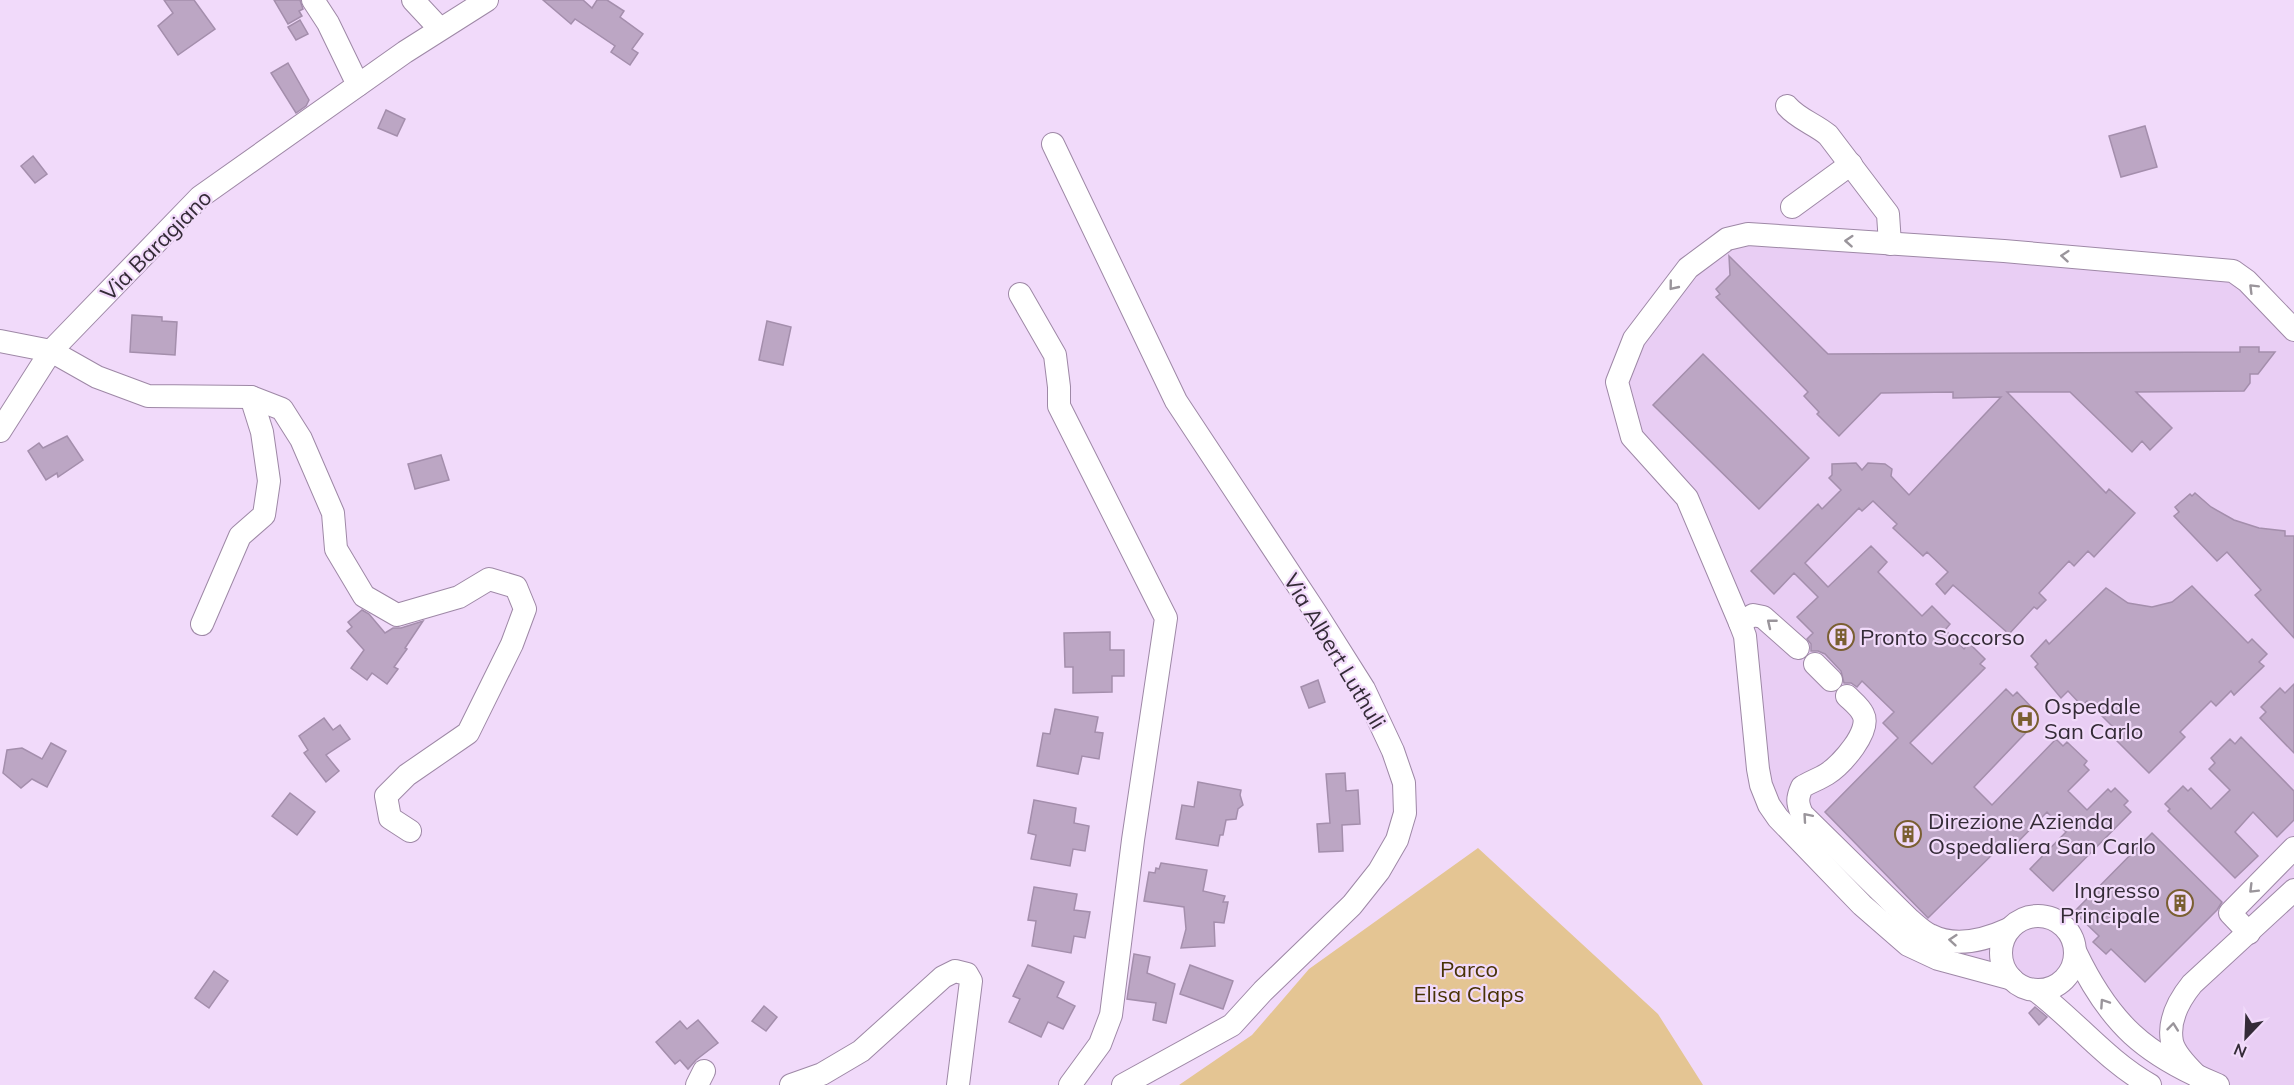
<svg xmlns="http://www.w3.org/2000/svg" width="2294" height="1085" font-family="Mulish,sans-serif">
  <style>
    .built { fill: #e9cef4 }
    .green { fill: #e4c593 }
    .building { fill: #bca6c4; stroke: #a48eac; stroke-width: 1.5 }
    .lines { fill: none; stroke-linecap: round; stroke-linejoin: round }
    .minor-casing { stroke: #9e88a6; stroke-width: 24 }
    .minor { stroke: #fff; stroke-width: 22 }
    .oneway { stroke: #9a959b }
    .labels { text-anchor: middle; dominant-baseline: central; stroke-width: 4.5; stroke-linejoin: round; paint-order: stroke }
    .street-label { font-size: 22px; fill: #342b37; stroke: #f1dafa }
    .poi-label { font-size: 22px; fill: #342b37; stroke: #f1dafa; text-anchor: start }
    .park-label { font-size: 22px; fill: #483205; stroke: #f1dafa }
  </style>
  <rect width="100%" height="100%" fill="#f1dafa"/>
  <polygon class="built" points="1748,235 2230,273 2294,323 2294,1085 2218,1085 2164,1060 2074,964 2062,982 2046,989 2036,990 1948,962 1871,903 1773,805 1740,632 1688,498 1632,437 1617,382 1656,307"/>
  <polygon class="green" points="1478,848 1658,1014 1703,1085 1179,1085 1252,1035 1309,969"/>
  <g class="building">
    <polygon points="164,0 194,0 215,29 178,55 158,26 173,13"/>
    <polygon points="274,0 300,0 303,9 299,11 302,16 288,24"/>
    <polygon points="543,0 583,0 592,8 597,0 607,0 624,11 620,17 643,34 632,49 638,53 630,65 611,52 615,46 575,19 571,24"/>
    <polygon points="300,20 308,34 296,40 288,27"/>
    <polygon points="288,63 309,100 306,106 296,113 271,73"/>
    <polygon points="386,110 405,119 397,136 378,128"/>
    <polygon points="2145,126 2157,167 2121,177 2109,136"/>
    <polygon points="33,156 47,174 35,183 21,166"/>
    <polygon points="1729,256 1828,354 2240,352 2240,347 2259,347 2259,352 2275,352 2258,374 2250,374 2250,383 2244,391 2136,392 2172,428 2150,450 2142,441 2132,452 2070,392 2007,392 2106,493 2109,489 2135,513 2094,557 2088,551 2074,566 2069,561 2039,593 2046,600 2037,609 2034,607 2009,634 1953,585 1945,594 1936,584 1948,572 1927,552 1923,556 1893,528 1897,524 1873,501 1862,511 1859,508 1805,563 1828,587 1871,546 1887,562 1878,572 1922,616 1932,606 1950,624 1945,630 1964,649 1969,643 1985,659 1980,664 1985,668 1910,743 1932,764 2006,689 2013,696 2017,692 2036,712 2033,715 2038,720 1974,787 1992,805 2056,739 2063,746 2067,742 2087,761 2084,765 2089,770 2068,791 2087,810 2108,789 2111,792 2115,788 2128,801 2124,805 2131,812 2053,891 2030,869 2066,832 2047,812 2011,849 2004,843 1928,918 1825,812 1898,738 1883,723 1894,712 1862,681 1857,687 1851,683 1844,683 1841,671 1825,654 1818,651 1811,651 1811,644 1807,639 1813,633 1797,617 1818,597 1794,573 1774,594 1751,571 1818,504 1822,509 1841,490 1829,478 1832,475 1832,464 1856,463 1862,470 1868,463 1885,464 1892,469 1891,476 1909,495 2001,397 1953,398 1953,392 1881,393 1839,436 1817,414 1819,412 1804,396 1808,392 1716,297 1720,294 1716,289 1730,275"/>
    <polygon points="132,315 162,317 162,321 177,322 175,355 130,352"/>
    <polygon points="767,321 791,327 783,365 759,360"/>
    <polygon points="1703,354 1809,458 1759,509 1653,405"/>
    <polygon points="67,436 83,460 58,477 57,473 46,480 28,451 39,443 43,448"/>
    <polygon points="441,455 449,480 415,489 408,464"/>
    <polygon points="2195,493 2211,507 2234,520 2259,528 2285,531 2285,536 2294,536 2294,638 2255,595 2261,590 2227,552 2217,561 2174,516 2179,512 2175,507 2190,494 2192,496"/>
    <polygon points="2192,586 2248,643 2252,639 2267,654 2259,662 2264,666 2234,695 2231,691 2216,706 2211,701 2180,732 2185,737 2149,773 2114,738 2119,733 2087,701 2082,706 2068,691 2061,698 2035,667 2038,664 2031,656 2046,640 2049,644 2106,588 2128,603 2152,607 2172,602"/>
    <polygon points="362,610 369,614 385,633 393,628 401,628 423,621 405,648 407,649 394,667 398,669 387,684 372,673 367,680 351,668 364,650 347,631 352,627 348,622"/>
    <polygon points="1110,632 1110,650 1124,650 1124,676 1112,676 1112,692 1073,693 1073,667 1065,667 1064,633"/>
    <polygon points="1318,680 1325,702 1309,708 1301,687"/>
    <polygon points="2294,684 2294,753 2260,718 2266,712 2261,707 2280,688 2285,693"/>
    <polygon points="1055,709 1098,717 1095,732 1103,733 1099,759 1082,756 1078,774 1037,766 1043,733 1050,734"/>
    <polygon points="324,718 333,730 340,725 350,739 326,755 339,771 326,782 304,753 308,750 299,736"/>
    <polygon points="2241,737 2294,791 2294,820 2277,837 2253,812 2235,832 2258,856 2235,878 2168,811 2170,809 2165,804 2183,786 2188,791 2191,788 2211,809 2230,790 2209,769 2215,763 2211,758 2230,739 2235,744"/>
    <polygon points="51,743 66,751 47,787 32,779 21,788 3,773 7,750 22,748 42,759"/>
    <polygon points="1345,773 1346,791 1358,790 1360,824 1342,825 1343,851 1319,852 1317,824 1330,823 1326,774"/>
    <polygon points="1198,782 1241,790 1240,795 1243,805 1238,809 1236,819 1226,820 1223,835 1220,835 1218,846 1176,839 1182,805 1194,807"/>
    <polygon points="290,793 315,812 297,835 272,816"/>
    <polygon points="1034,800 1076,808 1074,823 1089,826 1085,851 1073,849 1070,866 1031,859 1036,835 1028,833"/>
    <polygon points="2152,833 2222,902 2217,910 2145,982 2111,949 2106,954 2093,942 2099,936 2074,912"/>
    <polygon points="1161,863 1207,870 1203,891 1225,896 1223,902 1228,902 1224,923 1214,922 1215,946 1181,948 1186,929 1184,907 1144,901 1149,872 1155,873 1156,868 1159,869"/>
    <polygon points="1034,887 1077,894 1074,910 1090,912 1085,938 1074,936 1071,953 1032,946 1036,921 1028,920"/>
    <polygon points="1134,954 1150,957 1147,973 1175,984 1166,1023 1153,1020 1156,1003 1127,999"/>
    <polygon points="1028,965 1064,982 1057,997 1075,1006 1063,1029 1048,1022 1041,1037 1009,1022 1020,999 1013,996"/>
    <polygon points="1190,965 1233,981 1223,1009 1180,994"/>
    <polygon points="214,971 228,981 209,1008 195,998"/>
    <polygon points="764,1006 777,1017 766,1031 752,1021"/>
    <polygon points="2035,1007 2047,1017 2039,1025 2029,1013"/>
    <polygon points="698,1020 718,1043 696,1060 688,1069 680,1060 675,1064 656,1042 680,1021 687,1029"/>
  </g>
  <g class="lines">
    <defs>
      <g id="minor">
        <polyline points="313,0 328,23 358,85"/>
        <polyline points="413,0 440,29"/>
        <path d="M 1787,106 C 1798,119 1815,124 1828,135 L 1888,214 L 1890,244"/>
        <polyline points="1053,144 1176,401 1316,613 1364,689 1393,751 1404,783 1405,813 1397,840 1379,871 1352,905 1263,991 1232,1025 1123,1085"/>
        <polyline points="1792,207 1851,164"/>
        <polyline points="1020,294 1055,355 1059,387 1059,406 1166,618 1133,840 1111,1015 1100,1044 1070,1085"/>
        <polyline points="0,341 51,351 97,377 148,396 251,397 282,409 301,439 333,513 336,549 364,596 397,615 459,597 489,579 516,587 525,609 512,644 468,733 407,775 386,796 390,818 410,831"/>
        <polyline points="0,431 51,351 200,197 405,52 487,0"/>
        <polyline points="1740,623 1753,615 1763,617 1798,648"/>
        <polyline points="202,624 240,536 264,515 269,481 262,432 251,397"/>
        <polyline points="1815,664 1831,680"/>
        <path d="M 1847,696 C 1852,701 1860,707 1863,714 C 1872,731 1841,765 1827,774 C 1819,779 1810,782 1802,787 C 1797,798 1797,803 1802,814 L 1910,920 C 1916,925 1923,932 1930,935 C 1955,948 1985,940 2009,929"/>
        <circle cx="2038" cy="953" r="37"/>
        <polyline points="2249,933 2230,913 2294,848"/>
        <path d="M 2076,953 C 2110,1024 2145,1055 2218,1085"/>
        <polyline points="2012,979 1938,959 1908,945 1862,905 1778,818 1769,805 1761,785 1758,769 1745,636 1740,623 1687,498 1632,437 1617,382 1634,339 1688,268 1727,239 1748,234 2004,251 2233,271 2247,281 2294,330"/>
        <path d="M 2035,990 C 2075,1020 2107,1061 2150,1085"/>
        <path d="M 2198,1077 C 2189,1068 2175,1055 2172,1042 C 2168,1021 2179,1000 2192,984 L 2294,890"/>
        <polyline points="697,1085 704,1071"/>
        <polyline points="791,1085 822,1074 861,1051 943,977 955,971 967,974 971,981 958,1085"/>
      </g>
    </defs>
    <use href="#minor" class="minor-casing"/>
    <use href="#minor" class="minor"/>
  </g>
  <defs><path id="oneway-chevron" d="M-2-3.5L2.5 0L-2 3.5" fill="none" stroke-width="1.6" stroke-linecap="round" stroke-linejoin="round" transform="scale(1.5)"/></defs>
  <g class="oneway">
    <use href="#oneway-chevron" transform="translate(1849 241) rotate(-176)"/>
    <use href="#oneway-chevron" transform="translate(2065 256) rotate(-175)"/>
    <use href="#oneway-chevron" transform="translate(1673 286) rotate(129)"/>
    <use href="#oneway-chevron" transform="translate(2253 288) rotate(-135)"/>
    <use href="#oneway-chevron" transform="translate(1771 623) rotate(-141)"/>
    <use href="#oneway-chevron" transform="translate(1807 817) rotate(-131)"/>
    <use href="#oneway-chevron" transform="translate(2253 889) rotate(135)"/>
    <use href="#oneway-chevron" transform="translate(1953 940) rotate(-175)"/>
    <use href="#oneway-chevron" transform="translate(2104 1003) rotate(-124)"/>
    <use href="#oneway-chevron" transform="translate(2173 1027) rotate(-84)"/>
  </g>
  <defs>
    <symbol id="building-ring" viewBox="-11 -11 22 22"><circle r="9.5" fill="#f1dafa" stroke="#7a5f31" stroke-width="1.5"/><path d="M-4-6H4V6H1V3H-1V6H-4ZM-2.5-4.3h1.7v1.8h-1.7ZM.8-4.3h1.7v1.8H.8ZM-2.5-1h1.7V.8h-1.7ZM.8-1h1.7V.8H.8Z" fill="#7a5f31"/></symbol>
    <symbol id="hospital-ring" viewBox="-11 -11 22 22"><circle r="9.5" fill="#f1dafa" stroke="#7a5f31" stroke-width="1.5"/><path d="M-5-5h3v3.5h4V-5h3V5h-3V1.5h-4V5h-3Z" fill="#7a5f31"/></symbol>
  </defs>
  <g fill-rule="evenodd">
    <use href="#building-ring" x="1826" y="622" width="30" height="30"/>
    <use href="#hospital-ring" x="2010" y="704" width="30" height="30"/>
    <use href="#building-ring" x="1893" y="819" width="30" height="30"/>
    <use href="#building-ring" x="2165" y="888" width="30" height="30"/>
  </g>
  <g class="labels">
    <g class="street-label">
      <text transform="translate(156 245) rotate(-45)">Via Baragiano</text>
      <text transform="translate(1335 651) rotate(59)">Via Albert Luthuli</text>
    </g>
    <g class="poi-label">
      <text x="1860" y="637">Pronto Soccorso</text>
      <text x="2044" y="706">Ospedale<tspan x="2044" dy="25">San Carlo</tspan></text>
      <text x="1928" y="821">Direzione Azienda<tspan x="1928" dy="25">Ospedaliera San Carlo</tspan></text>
      <text x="2160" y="890" text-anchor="end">Ingresso<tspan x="2160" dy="25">Principale</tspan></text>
    </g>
    <g class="park-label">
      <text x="1469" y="969">Parco<tspan x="1469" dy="25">Elisa Claps</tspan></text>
    </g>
  </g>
  <g transform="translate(2246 1037) rotate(203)" stroke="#f1dafa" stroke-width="4.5" paint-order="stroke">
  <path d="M0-4.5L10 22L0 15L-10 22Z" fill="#342b37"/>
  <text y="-9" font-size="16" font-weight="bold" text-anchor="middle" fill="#342b37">N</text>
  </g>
</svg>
